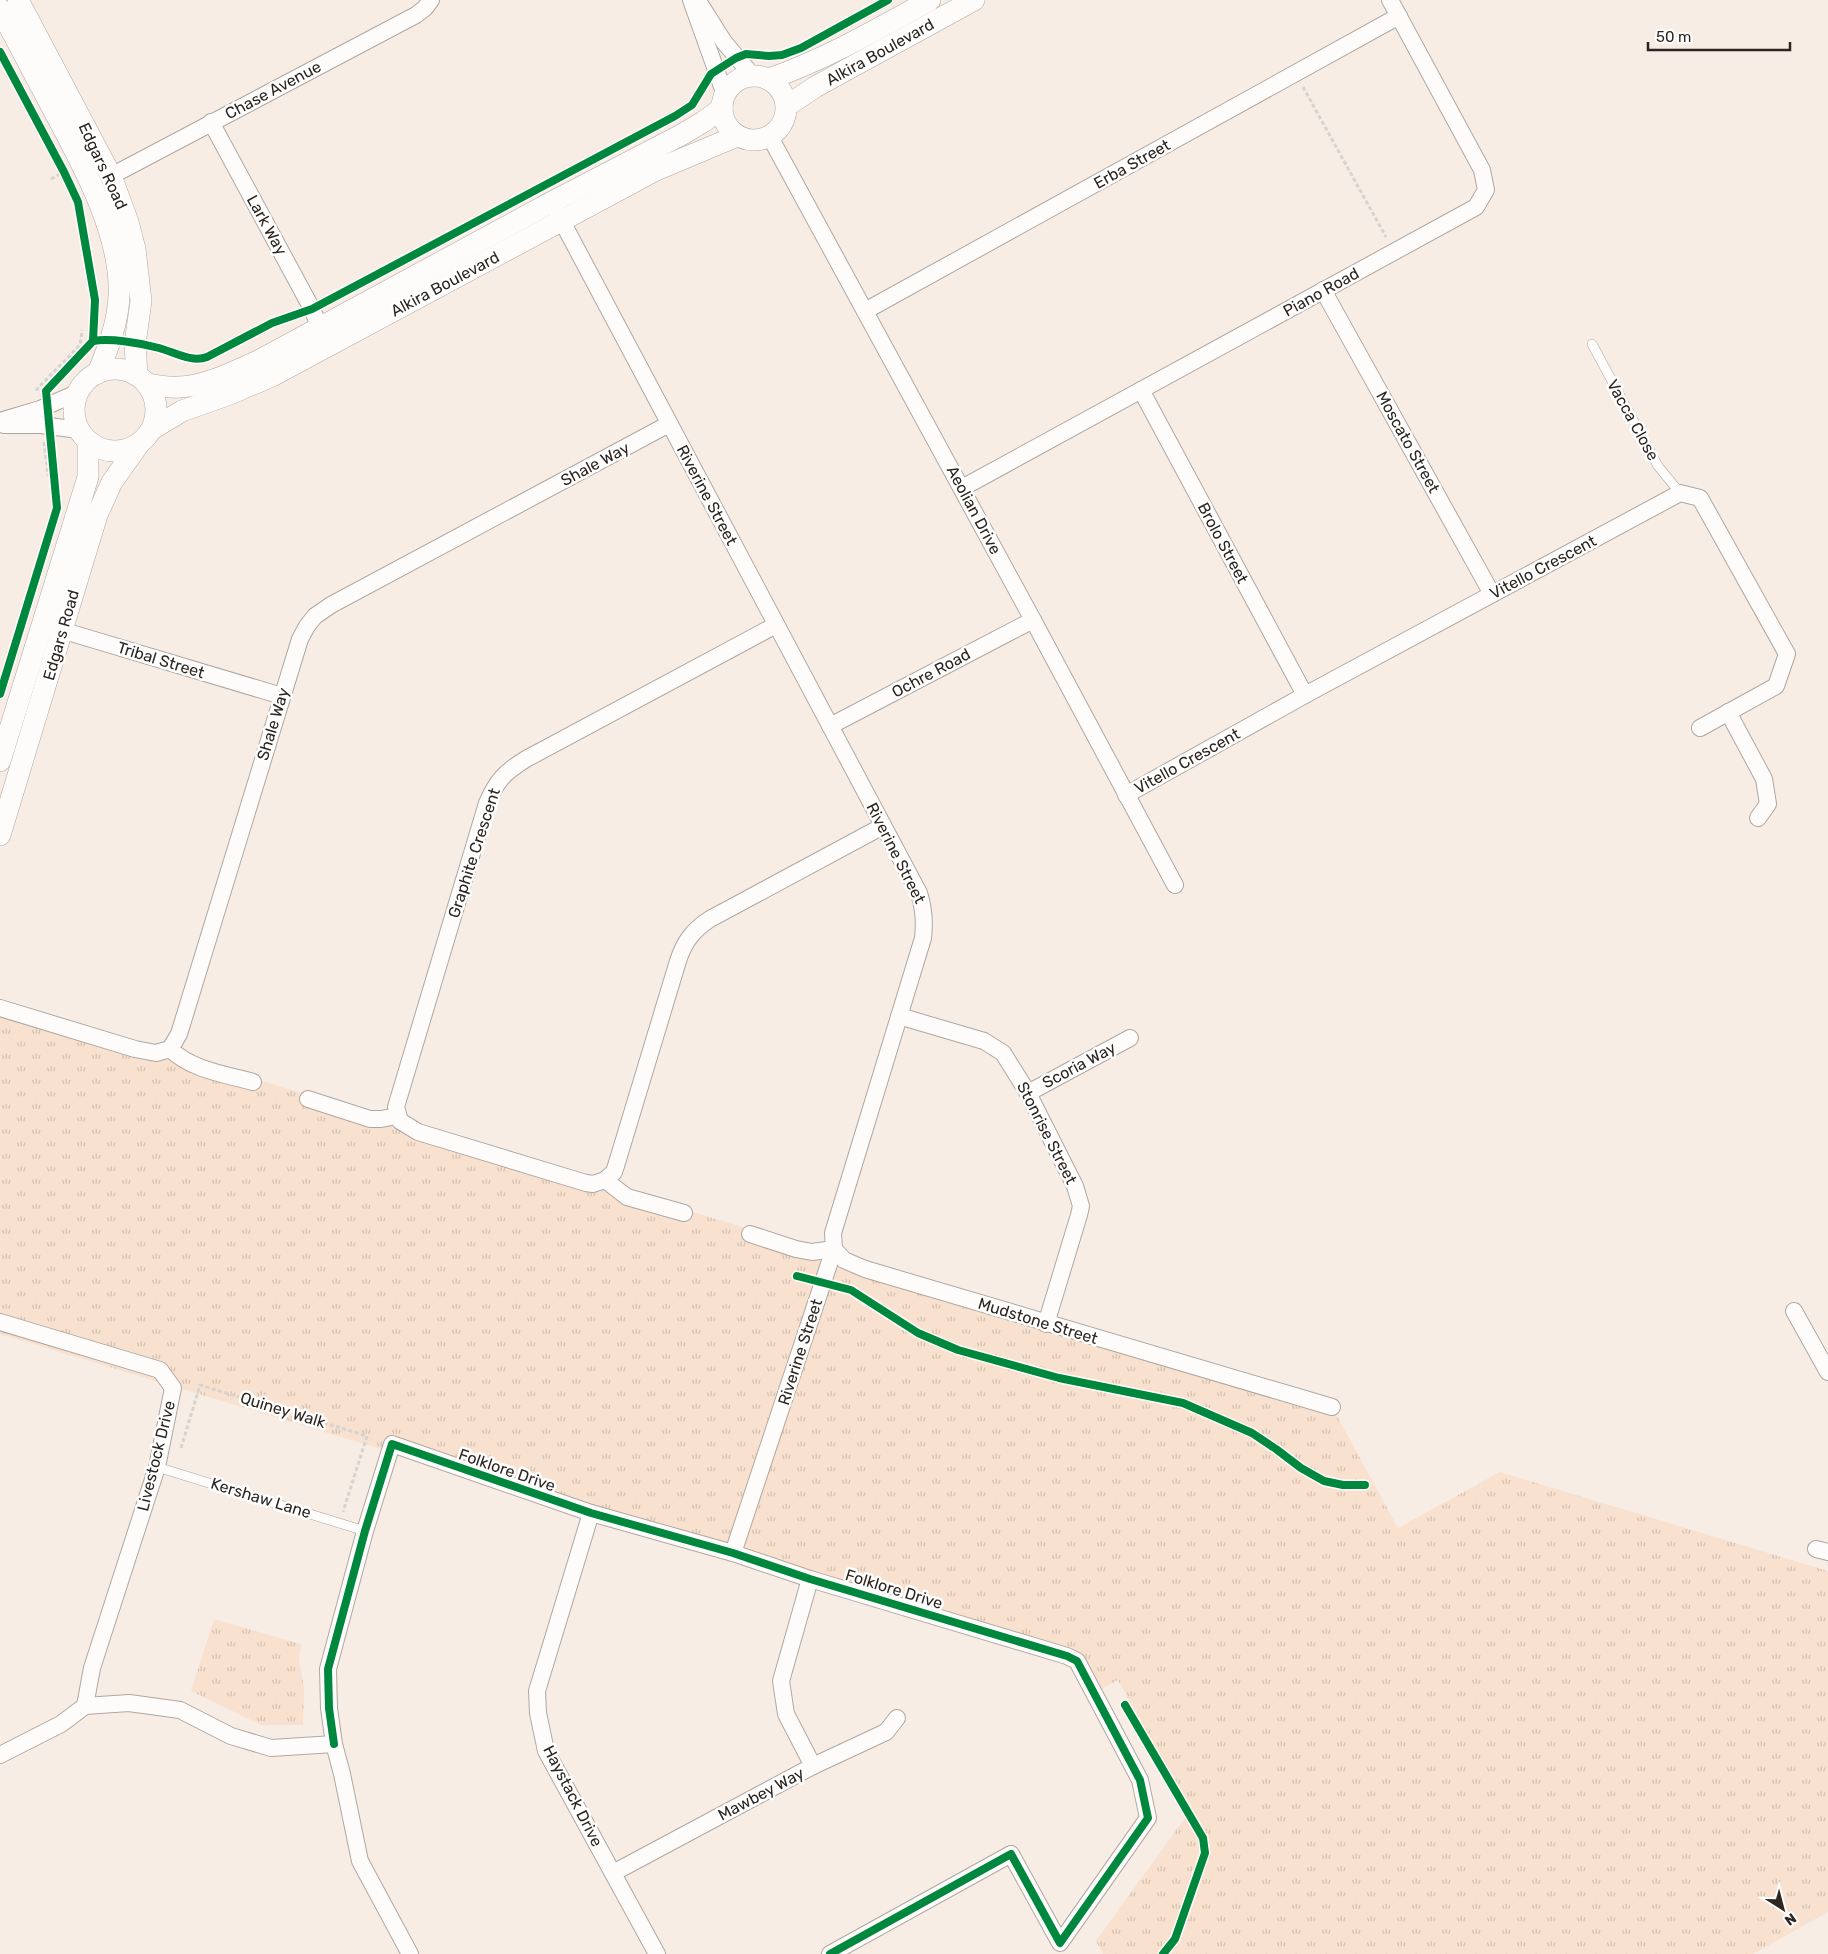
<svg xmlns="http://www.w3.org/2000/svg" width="1828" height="1954" font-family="Rubik,sans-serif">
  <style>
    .park { fill: url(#park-tufts) }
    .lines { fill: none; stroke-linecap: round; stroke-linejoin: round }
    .service-casing { stroke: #afa7a1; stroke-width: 10 }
    .minor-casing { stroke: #afa7a1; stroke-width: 18 }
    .tertiary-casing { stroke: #afa7a1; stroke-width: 22 }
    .path { stroke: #d6d3d1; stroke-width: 3; stroke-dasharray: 4 2.5; stroke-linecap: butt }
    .service { stroke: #fefcfb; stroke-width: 9 }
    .minor { stroke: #fefcfb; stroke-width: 16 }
    .tertiary { stroke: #fefcfb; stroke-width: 21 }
    .cycleway-casing { stroke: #fff; stroke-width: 11 }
    .cycleway { stroke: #00873e; stroke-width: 8 }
    .labels { text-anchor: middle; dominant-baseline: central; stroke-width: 5; stroke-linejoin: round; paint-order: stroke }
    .street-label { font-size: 16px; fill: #2c2520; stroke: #fff }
  </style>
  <defs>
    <pattern id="park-tufts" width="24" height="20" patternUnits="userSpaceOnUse" patternTransform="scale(1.25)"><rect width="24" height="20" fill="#f8e1ce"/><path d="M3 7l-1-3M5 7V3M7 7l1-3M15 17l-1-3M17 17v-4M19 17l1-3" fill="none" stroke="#d5c1b1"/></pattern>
  </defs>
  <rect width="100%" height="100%" fill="#f7ede5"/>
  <g class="park">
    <polygon points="0,1001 1332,1407 1398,1528 1500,1472 1828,1571 1828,1912 1753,1954 1103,1954 1096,1941 1190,1811 1118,1680 1094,1693 1067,1656 0,1334"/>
    <polygon points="214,1619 301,1644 299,1659 304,1688 303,1725 261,1725 191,1691"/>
  </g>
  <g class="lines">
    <defs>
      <g id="service">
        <polyline points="1592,344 1658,466 1680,493"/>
        <polyline points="157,1467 365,1531"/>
      </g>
      <g id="minor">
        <polyline points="691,0 725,95"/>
        <polyline points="700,4 724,42 752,75"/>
        <polyline points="211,122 312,309 320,328"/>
        <polyline points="770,137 1033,620 1175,885"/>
        <polyline points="111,176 416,15 425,8 431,0"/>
        <path d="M 556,210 L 919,893 C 924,909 925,922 923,938 L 833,1233 L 834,1249 L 733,1553"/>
        <polyline points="1323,290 1492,594"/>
        <polyline points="865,311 1399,16"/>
        <polyline points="1141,390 1305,695"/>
        <polyline points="0,421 40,409 79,392"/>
        <polyline points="4,425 41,425 79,430"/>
        <polyline points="962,488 1476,207 1486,190 1482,170 1390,0"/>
        <polyline points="51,627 282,696"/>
        <polyline points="1728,712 1764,779 1768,804 1758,818"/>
        <polyline points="830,726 1033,620"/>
        <polyline points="1126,795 1305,695 1680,493 1700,498 1787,654 1776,686 1700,728"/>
        <polyline points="0,1008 135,1049 156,1053 170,1049 179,1034 300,639 307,626 315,616 331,605 669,424"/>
        <polyline points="899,1016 984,1041 1003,1053 1028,1093 1075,1186 1081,1206 1079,1215 1046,1324"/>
        <path d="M 170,1049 C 192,1070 224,1074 253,1082"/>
        <polyline points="1028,1093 1130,1038"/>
        <polyline points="308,1099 370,1119 381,1119 397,1116"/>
        <path d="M 605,1180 L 614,1172 L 616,1166 L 678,961 C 684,942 693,930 710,919 L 883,826"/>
        <path d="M 684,1213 L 627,1197 L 605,1180 L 593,1184 L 586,1183 L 418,1132 L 400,1121 L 396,1107 L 487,803 C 497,780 505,772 526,759 L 776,625"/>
        <polyline points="750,1234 796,1249 812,1252 834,1249 844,1260 865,1269 1332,1407"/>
        <polyline points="1794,1311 1828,1372"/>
        <polyline points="0,1322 160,1370 173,1388 157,1467 92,1668 85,1706"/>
        <polyline points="591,1513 537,1691 538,1713 546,1751 657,1954"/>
        <polyline points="1816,1549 1828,1552"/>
        <polyline points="334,1744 329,1708 328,1669 365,1531 392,1444 591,1513 733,1553 810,1579 1067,1656 1077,1661 1140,1780 1148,1818 1060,1943 1011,1854 830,1954"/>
        <polyline points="0,1755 61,1724 85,1706 129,1703 180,1710 231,1736 271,1748 334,1744 342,1774 360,1861 410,1954"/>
        <polyline points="813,1766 886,1732 897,1718"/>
        <polyline points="613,1873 813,1766 786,1714 781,1681 810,1579"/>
      </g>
      <g id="tertiary">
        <polyline points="18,0 111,176 128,222 135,249 141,301 135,344 137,375"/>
        <path d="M 0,9 C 18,43 36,77 54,111 C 82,163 122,235 119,296 C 118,323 108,348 98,373"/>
        <circle cx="754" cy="108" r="32"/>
        <path d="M 769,79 C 826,59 878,29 930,0"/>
        <polyline points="787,106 815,87 974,0"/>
        <circle cx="115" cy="410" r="41"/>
        <path d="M 148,384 C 158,386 169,388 179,387 C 207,386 235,371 260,360 L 552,202 L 681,135 L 703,122 L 722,108"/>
        <polyline points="152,429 182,411 230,394 272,376 656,170 737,136"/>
        <polyline points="0,761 88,477 88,442"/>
        <polyline points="0,835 97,515 112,482 139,444"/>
      </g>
    </defs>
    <use href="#service" class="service-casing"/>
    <use href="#minor" class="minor-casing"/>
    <use href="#tertiary" class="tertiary-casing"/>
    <g class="path">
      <polyline points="1303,87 1386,237"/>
      <polyline points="51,179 64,172"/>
      <polyline points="37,391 37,389 80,345 82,330"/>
      <polyline points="44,442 48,475 54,474"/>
      <polyline points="181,1448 200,1385 367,1436 343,1512"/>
    </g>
    <use href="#service" class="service"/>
    <use href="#minor" class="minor"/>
    <use href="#tertiary" class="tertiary"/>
    <defs>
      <g id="cycleway">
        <polyline points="0,52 64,172 78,202 95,300 93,341"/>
        <path d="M 0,694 L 57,508 L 46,391 L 93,341 C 110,338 141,343 159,348 C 174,352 192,363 207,357 L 272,323 L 312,309 L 675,116 L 692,105 L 711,74 L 736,58 L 746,54 L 769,56 L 782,55 L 801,48 L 888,0"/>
        <polyline points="797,1276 851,1290 918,1333 958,1350 1059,1378 1183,1403 1252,1433 1276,1449 1301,1468 1324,1481 1343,1485 1365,1485"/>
        <polyline points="1125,1705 1203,1838 1205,1853 1175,1939 1163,1954"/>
        <polyline points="334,1744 329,1708 328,1669 365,1531 392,1444 591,1513 733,1553 810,1579 1067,1656 1077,1661 1140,1780 1148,1818 1060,1943 1011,1854 830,1954"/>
      </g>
    </defs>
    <use href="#cycleway" class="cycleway-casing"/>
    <use href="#cycleway" class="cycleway"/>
  </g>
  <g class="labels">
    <g class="street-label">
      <text transform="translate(880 52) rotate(-29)">Alkira Boulevard</text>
      <text transform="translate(273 90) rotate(-28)">Chase Avenue</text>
      <text transform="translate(1132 164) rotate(-29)">Erba Street</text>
      <text transform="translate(103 166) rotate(65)">Edgars Road</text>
      <text transform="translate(267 225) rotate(61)">Lark Way</text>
      <text transform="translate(445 284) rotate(-28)">Alkira Boulevard</text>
      <text transform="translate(1321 292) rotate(-29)">Piano Road</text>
      <text transform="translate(1633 420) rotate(61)">Vacca Close</text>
      <text transform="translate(1408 442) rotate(61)">Moscato Street</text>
      <text transform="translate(595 464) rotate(-28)">Shale Way</text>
      <text transform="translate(707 495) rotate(62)">Riverine Street</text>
      <text transform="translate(974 510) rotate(62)">Aeolian Drive</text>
      <text transform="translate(1223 543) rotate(62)">Brolo Street</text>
      <text transform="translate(1543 567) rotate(-28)">Vitello Crescent</text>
      <text transform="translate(61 635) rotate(-74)">Edgars Road</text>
      <text transform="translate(161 660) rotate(17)">Tribal Street</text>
      <text transform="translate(931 673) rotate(-28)">Ochre Road</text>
      <text transform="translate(273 724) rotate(-73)">Shale Way</text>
      <text transform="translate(1187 761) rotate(-29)">Vitello Crescent</text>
      <text transform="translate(474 853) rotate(-72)">Graphite Crescent</text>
      <text transform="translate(896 853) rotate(63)">Riverine Street</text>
      <text transform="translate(1079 1065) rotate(-28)">Scoria Way</text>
      <text transform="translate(1047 1133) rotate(63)">Stonrise Street</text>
      <text transform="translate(1038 1321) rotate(17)">Mudstone Street</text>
      <text transform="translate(800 1352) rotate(-72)">Riverine Street</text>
      <text transform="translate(283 1410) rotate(17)">Quiney Walk</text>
      <text transform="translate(156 1456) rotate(-76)">Livestock Drive</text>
      <text transform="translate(507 1470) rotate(19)">Folklore Drive</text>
      <text transform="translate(261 1498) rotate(17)">Kershaw Lane</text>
      <text transform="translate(894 1589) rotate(17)">Folklore Drive</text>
      <text transform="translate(761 1794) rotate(-28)">Mawbey Way</text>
      <text transform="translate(573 1796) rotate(63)">Haystack Drive</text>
    </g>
  </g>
  <g transform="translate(1783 1909) rotate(144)" stroke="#ffffff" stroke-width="4" paint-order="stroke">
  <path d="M0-4L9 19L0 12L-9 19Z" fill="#2c2520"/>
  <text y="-8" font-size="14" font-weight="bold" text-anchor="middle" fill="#2c2520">N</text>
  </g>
  <path d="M1648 42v8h142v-8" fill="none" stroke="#2c2520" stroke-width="2.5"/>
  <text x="1656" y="42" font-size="15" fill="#2c2520" stroke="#ffffff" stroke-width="4" paint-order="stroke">50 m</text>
</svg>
